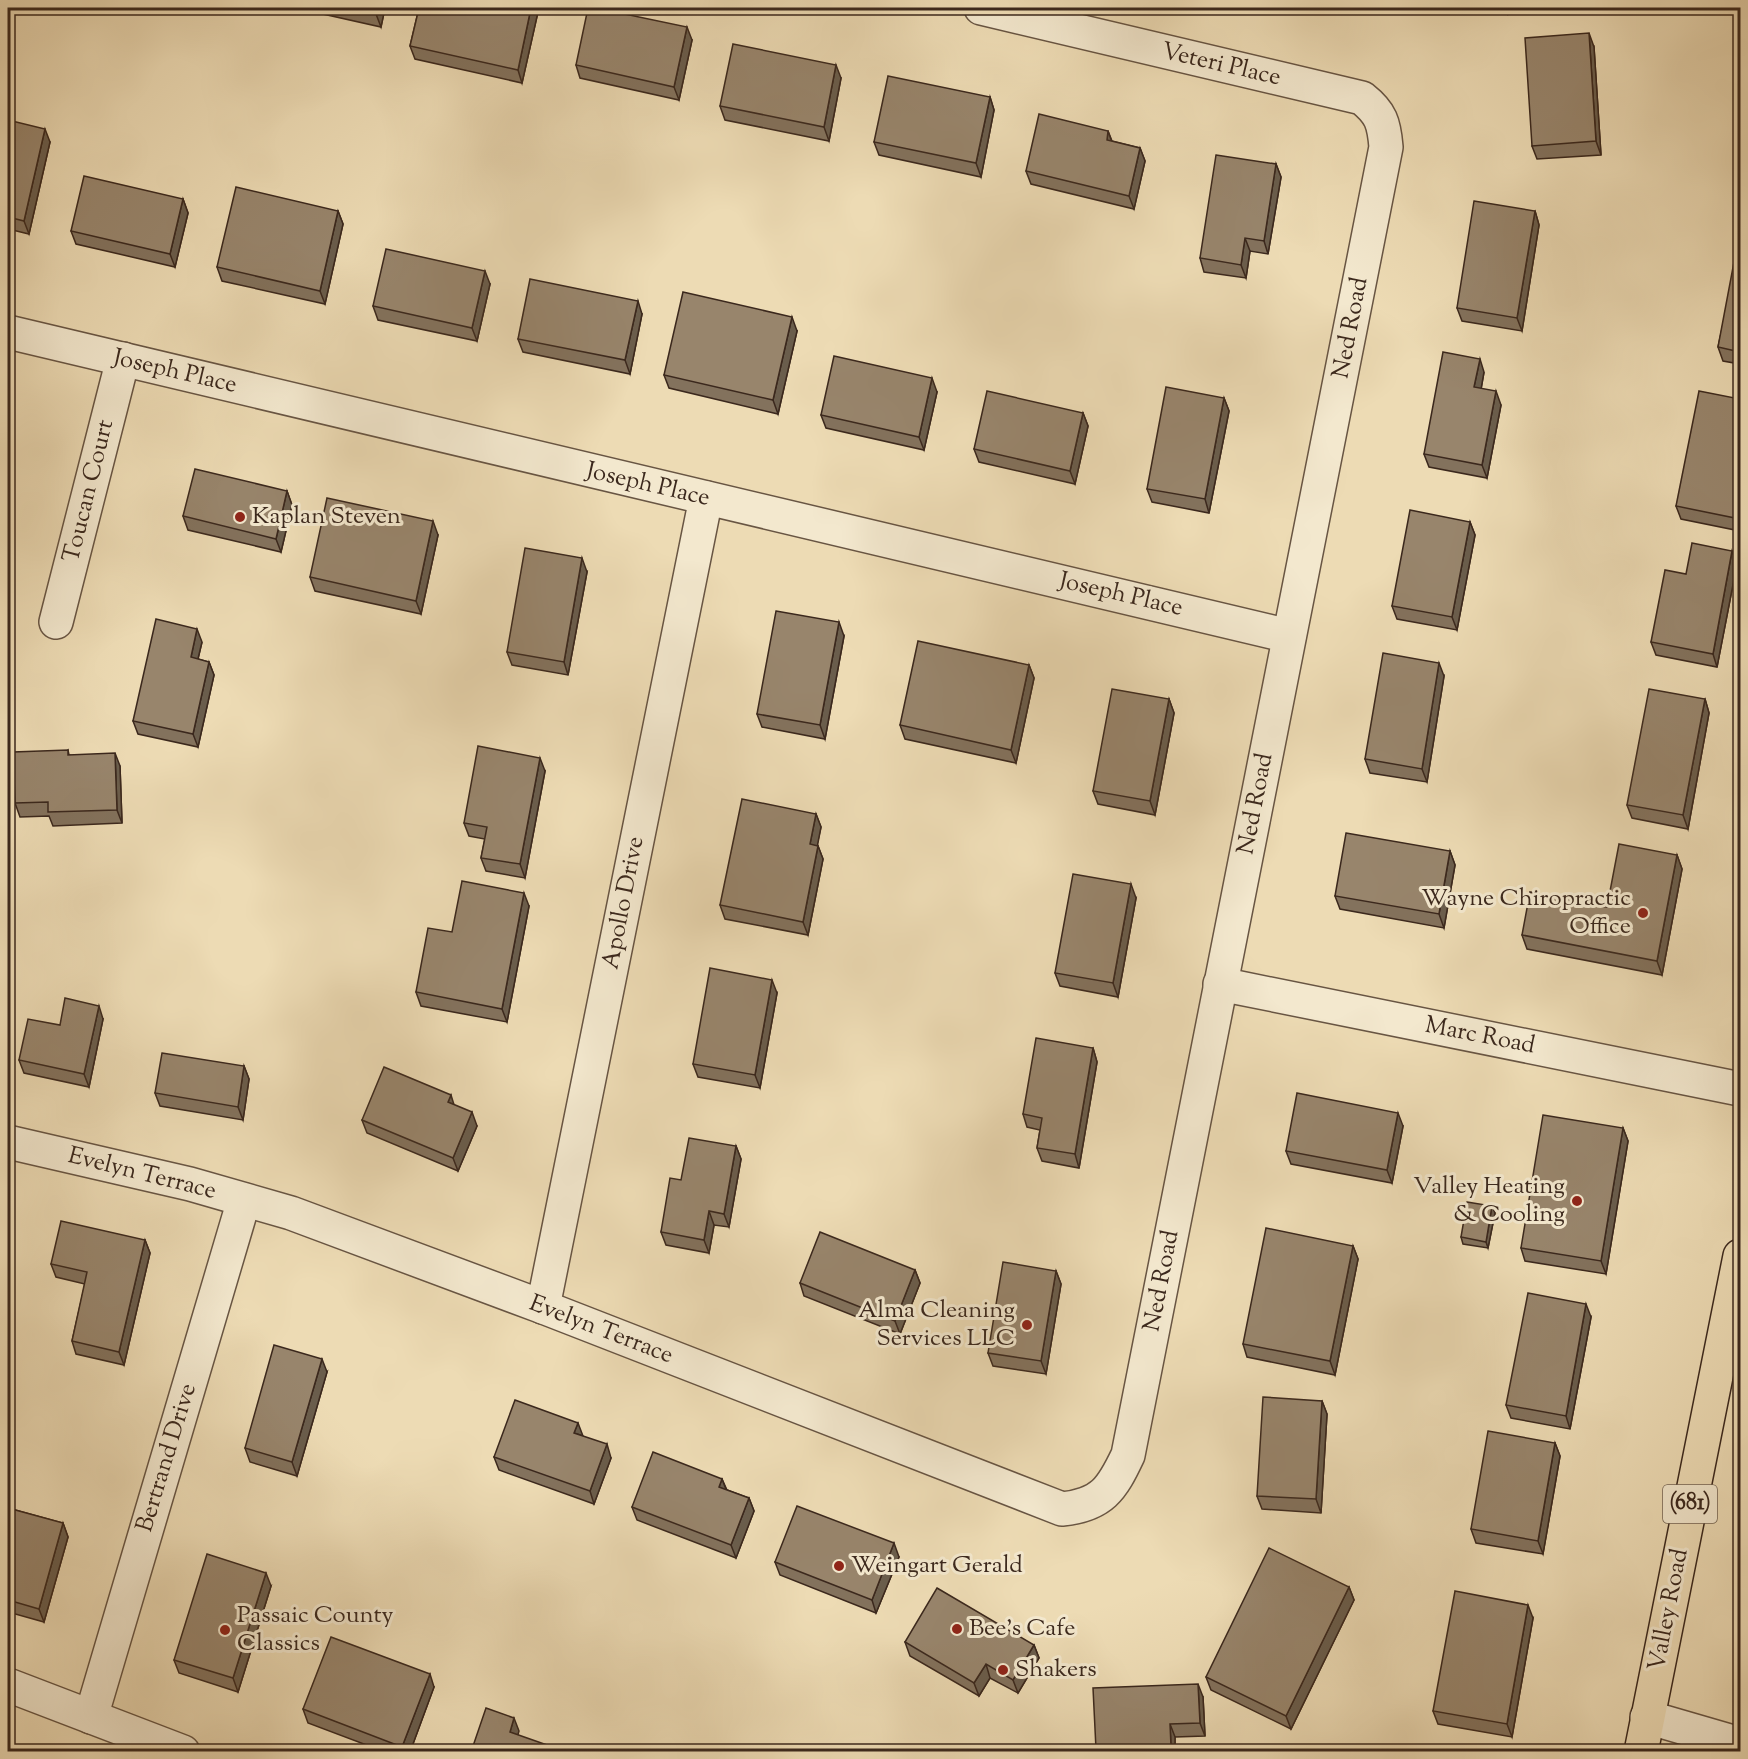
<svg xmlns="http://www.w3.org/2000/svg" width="1748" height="1759" font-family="'Sorts Mill Goudy',serif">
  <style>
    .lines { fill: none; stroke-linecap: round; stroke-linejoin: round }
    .street-casing { stroke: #685543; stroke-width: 36 }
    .primary-casing { stroke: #3b281d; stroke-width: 36 }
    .street { stroke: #f3e8ce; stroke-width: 33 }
    .primary { stroke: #eddbb4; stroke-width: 33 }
    .wall { fill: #83725d; stroke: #3b281d; stroke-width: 1.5 }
    .shaded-wall { fill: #6a5d4c; stroke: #3b281d; stroke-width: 1.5 }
    .building { fill: #98856c; stroke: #3b281d; stroke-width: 1.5 }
    .poi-dot { fill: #8f2418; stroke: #f3e8ce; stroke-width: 2 }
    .labels { text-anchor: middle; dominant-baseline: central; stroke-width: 6; stroke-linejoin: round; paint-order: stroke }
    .shield { fill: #f3e8ce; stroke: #726252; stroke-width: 1.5 }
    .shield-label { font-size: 22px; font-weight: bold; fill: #3b281d }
    .street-label { font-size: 24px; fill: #3b281d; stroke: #f3e8ce }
    .poi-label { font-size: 24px; fill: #3b281d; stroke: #f3e8ce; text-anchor: start }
  </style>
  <rect width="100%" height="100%" fill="#eddbb4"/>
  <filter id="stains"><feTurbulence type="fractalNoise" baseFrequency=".00333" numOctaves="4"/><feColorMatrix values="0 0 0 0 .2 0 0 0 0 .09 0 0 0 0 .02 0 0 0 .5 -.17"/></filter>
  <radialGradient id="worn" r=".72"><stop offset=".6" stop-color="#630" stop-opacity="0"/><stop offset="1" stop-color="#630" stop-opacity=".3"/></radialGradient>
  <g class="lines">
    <defs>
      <g id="street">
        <polyline points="8,332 1289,636"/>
        <polyline points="56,622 123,359"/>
        <polyline points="1220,984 1740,1089"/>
        <path d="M 8,1142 L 190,1184 L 291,1213 L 543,1307 L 1062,1509 C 1102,1505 1112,1489 1128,1455 L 1386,147 C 1384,123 1381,113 1362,98 L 981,8"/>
        <polyline points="543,1307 706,498"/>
        <polyline points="8,1685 183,1752"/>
        <polyline points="91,1717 244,1200"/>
        <polyline points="1647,1717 1740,1744"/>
      </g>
      <polyline id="primary" points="1641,1752 1740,1256"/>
    </defs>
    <use href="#street" class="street-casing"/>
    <use href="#primary" class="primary-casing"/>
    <use href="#street" class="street"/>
    <use href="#primary" class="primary"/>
  </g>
  <g class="wall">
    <polygon points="296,8 385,8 381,27"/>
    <polygon points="419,8 537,8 538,12 522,83 415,59 410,46"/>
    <polygon points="1497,8 1512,8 1508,14"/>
    <polygon points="692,40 679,100 580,78 576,65"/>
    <polygon points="1594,47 1601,155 1537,159 1532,146"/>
    <polygon points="841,78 829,141 725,120 720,106"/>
    <polygon points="990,97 994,110 981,177 879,155 874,142"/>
    <polygon points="8,120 50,142 29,234 8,229"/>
    <polygon points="1108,131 1112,141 1140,148 1145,161 1134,209 1031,184 1026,171"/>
    <polygon points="1276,164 1281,177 1268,254 1250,251 1246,278 1204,272 1200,258"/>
    <polygon points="183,199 188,213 175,267 76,244 71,231"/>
    <polygon points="338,211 343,224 325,304 222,281 217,267"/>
    <polygon points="1535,211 1539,225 1522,331 1462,321 1457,308"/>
    <polygon points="1740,246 1740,364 1723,361 1718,347"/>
    <polygon points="490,284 477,341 378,320 373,306"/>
    <polygon points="642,314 630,374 523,352 518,339"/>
    <polygon points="797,331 778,414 669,388 664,375"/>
    <polygon points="1484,372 1481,389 1501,405 1487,478 1429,467 1424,454"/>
    <polygon points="937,392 924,450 826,428 821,415"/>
    <polygon points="1224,398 1229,411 1209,513 1152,502 1147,489"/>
    <polygon points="1740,399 1740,531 1681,519 1676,506"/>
    <polygon points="1083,413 1088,426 1075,484 979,462 974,449"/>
    <polygon points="287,491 292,505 281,552 188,530 183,516"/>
    <polygon points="1470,522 1475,535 1457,630 1397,619 1392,606"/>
    <polygon points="438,535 421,614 315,591 310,577"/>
    <polygon points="1732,551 1737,564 1717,667 1656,655 1651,642 1686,574"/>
    <polygon points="587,572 568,675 512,665 507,652"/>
    <polygon points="844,636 825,739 762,727 757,714"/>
    <polygon points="202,642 198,659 209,662 214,675 198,747 138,734 133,721"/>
    <polygon points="1029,665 1034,678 1016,763 905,739 900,725"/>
    <polygon points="1444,676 1427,782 1370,773 1365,759"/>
    <polygon points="1169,699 1174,713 1155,815 1098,804 1093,791"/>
    <polygon points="1705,699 1709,713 1688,829 1632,818 1627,805"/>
    <polygon points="68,750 69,755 120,766 122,823 53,826 49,816 20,817 15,803"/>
    <polygon points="545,771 525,878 486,871 481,858 485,839 469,836 464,823"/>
    <polygon points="816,814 821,827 817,845 818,846 823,859 808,935 725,919 720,905"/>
    <polygon points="1450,851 1455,865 1444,928 1340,909 1335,896"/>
    <polygon points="1677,855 1682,869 1662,975 1527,949 1522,935 1607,907"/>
    <polygon points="1136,898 1118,997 1060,986 1055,973"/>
    <polygon points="529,906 507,1022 421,1006 416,992 452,932"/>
    <polygon points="777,993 760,1088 698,1077 693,1064"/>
    <polygon points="103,1019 89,1087 24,1073 19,1060 60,1025"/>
    <polygon points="1093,1048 1097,1062 1079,1168 1042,1161 1037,1148 1040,1130 1027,1127 1023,1114"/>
    <polygon points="244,1066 249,1079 243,1120 160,1106 155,1093"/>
    <polygon points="454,1105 477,1126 458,1171 367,1133 362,1120"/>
    <polygon points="1403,1126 1392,1183 1291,1164 1286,1151"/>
    <polygon points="1623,1128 1628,1141 1606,1274 1525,1261 1521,1248"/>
    <polygon points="736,1146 741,1159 729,1227 714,1225 709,1253 666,1245 661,1232 681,1180"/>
    <polygon points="1492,1206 1495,1213 1488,1248 1463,1244 1461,1237"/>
    <polygon points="145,1240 150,1253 124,1365 76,1354 72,1341 85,1284 56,1277 51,1264"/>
    <polygon points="1353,1246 1358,1259 1335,1375 1247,1357 1243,1344"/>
    <polygon points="915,1270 920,1283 900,1334 804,1296 800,1283"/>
    <polygon points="1056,1271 1061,1284 1046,1374 993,1366 988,1353"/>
    <polygon points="1591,1317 1570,1429 1511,1418 1506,1405"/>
    <polygon points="327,1372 297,1476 250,1462 245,1448"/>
    <polygon points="1322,1401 1327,1414 1321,1513 1262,1509 1257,1496"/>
    <polygon points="1555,1443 1560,1456 1543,1554 1476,1543 1471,1529"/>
    <polygon points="494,1457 611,1458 594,1504 499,1470"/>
    <polygon points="722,1479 727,1490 749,1498 754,1511 736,1558 637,1520 632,1507"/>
    <polygon points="8,1508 63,1523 68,1537 44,1622 8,1612"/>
    <polygon points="899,1557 876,1613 780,1575 775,1562"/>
    <polygon points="271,1586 238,1692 179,1673 174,1660"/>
    <polygon points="1349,1587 1354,1600 1291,1729 1211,1690 1206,1677"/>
    <polygon points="1533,1618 1512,1737 1438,1724 1433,1711"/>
    <polygon points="905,1642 1034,1645 1039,1658 1018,1693 990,1678 979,1696 910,1656"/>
    <polygon points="434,1687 410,1752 385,1752 308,1723 303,1709"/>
    <polygon points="1203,1697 1205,1736 1175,1737 1175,1752 1097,1752 1096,1749"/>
  </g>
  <g class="shaded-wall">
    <polygon points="377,8 385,8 381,27 376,14"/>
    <polygon points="531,8 537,8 538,12 522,83 518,70"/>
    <polygon points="1506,8 1512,8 1508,14"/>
    <polygon points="687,27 692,40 679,100 674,87"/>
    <polygon points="1589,33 1594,47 1601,155 1596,141"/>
    <polygon points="836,65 841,78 829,141 824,127"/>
    <polygon points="990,97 994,110 981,177 976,163"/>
    <polygon points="45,129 50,142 29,234 24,221"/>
    <polygon points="1108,131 1113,145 1107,140"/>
    <polygon points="1140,148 1145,161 1134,209 1129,196"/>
    <polygon points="1276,164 1281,177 1268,254 1264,241"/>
    <polygon points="183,199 188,213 175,267 170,254"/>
    <polygon points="338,211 343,224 325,304 320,291"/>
    <polygon points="1535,211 1539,225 1522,331 1517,318"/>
    <polygon points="1245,238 1250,251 1246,278 1241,265"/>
    <polygon points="485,271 490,284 477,341 472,328"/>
    <polygon points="638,301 642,314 630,374 625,360"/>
    <polygon points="792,317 797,331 778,414 773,400"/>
    <polygon points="1480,359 1484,372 1479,401 1474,387"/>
    <polygon points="932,378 937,392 924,450 919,437"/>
    <polygon points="1496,391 1501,405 1487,478 1482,465"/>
    <polygon points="1224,398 1229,411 1209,513 1205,499"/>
    <polygon points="1083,413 1088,426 1075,484 1070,471"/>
    <polygon points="287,491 292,505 281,552 276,539"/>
    <polygon points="433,521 438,535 421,614 416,601"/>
    <polygon points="1470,522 1475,535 1457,630 1452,617"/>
    <polygon points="1732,551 1737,564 1717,667 1713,654"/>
    <polygon points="582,558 587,572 568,675 564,662"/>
    <polygon points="839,622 844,636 825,739 820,725"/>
    <polygon points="197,629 202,642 195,671 191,657"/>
    <polygon points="209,662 214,675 198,747 193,734"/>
    <polygon points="1439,663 1444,676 1427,782 1422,769"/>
    <polygon points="1029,665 1034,678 1016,763 1011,750"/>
    <polygon points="1169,699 1174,713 1155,815 1150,801"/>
    <polygon points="1705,699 1709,713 1688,829 1683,815"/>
    <polygon points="115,753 120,766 122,823 117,810"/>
    <polygon points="540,758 545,771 525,878 520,864"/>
    <polygon points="816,814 821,827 815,858 810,844"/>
    <polygon points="818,846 823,859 808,935 803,922"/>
    <polygon points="1450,851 1455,865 1444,928 1439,914"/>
    <polygon points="1677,855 1682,869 1662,975 1657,961"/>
    <polygon points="1131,884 1136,898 1118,997 1113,983"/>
    <polygon points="524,893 529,906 507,1022 502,1009"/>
    <polygon points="772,980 777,993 760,1088 755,1075"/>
    <polygon points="99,1006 103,1019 89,1087 84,1074"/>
    <polygon points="1093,1048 1097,1062 1079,1168 1075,1154"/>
    <polygon points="244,1066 249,1079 243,1120 238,1107"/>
    <polygon points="451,1095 455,1108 448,1102"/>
    <polygon points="472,1112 477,1126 458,1171 453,1158"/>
    <polygon points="1398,1113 1403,1126 1392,1183 1387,1170"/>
    <polygon points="1623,1128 1628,1141 1606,1274 1601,1261"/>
    <polygon points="736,1146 741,1159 729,1227 724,1214"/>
    <polygon points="1492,1206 1495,1213 1488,1248 1486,1242"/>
    <polygon points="709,1211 714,1225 709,1253 704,1240"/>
    <polygon points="145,1240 150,1253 124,1365 119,1352"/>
    <polygon points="1353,1246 1358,1259 1335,1375 1330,1361"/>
    <polygon points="915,1270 920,1283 900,1334 895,1321"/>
    <polygon points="1056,1271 1061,1284 1046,1374 1041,1361"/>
    <polygon points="1586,1304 1591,1317 1570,1429 1566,1416"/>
    <polygon points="322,1359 327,1372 297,1476 292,1462"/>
    <polygon points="1322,1401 1327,1414 1321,1513 1316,1499"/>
    <polygon points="578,1423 583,1436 574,1433"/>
    <polygon points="1555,1443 1560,1456 1543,1554 1538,1541"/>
    <polygon points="607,1444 611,1458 594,1504 590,1491"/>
    <polygon points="722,1479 727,1492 719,1487"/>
    <polygon points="749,1498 754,1511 736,1558 731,1545"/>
    <polygon points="63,1523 68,1537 44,1622 39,1609"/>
    <polygon points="894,1543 899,1557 876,1613 872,1600"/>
    <polygon points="266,1573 271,1586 238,1692 233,1678"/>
    <polygon points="1349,1587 1354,1600 1291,1729 1286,1716"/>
    <polygon points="1528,1605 1533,1618 1512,1737 1507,1724"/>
    <polygon points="1034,1645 1039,1658 1018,1693 1013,1680"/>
    <polygon points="986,1664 990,1678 979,1696 974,1683"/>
    <polygon points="430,1674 434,1687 410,1752 404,1752 402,1747"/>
    <polygon points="1198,1684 1203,1697 1205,1736 1200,1723"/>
    <polygon points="514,1718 519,1731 515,1745 510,1732"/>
    <polygon points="1170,1724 1175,1737 1175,1752 1173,1752 1171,1746"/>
  </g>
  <g class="building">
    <polygon points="349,8 377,8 376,14"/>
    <polygon points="419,8 531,8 518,70 410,46"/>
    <polygon points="588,8 596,8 687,27 674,87 576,65"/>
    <polygon points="1589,33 1596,141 1532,146 1525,38"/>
    <polygon points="733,44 836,65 824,127 720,106"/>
    <polygon points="888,76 990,97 976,163 874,142"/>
    <polygon points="1039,114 1108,131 1107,140 1140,148 1129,196 1026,171"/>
    <polygon points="8,120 45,129 24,221 8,217"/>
    <polygon points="1216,155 1276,164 1264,241 1245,238 1241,265 1200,258"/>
    <polygon points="84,176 183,199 170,254 71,231"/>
    <polygon points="236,187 338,211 320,291 217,267"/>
    <polygon points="1474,201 1535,211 1517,318 1457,308"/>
    <polygon points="1737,246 1740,246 1740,352 1718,347"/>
    <polygon points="386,249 485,271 472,328 373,306"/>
    <polygon points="530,279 638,301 625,360 518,339"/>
    <polygon points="683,292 792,317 773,400 664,375"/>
    <polygon points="1443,352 1480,359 1474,387 1496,391 1482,465 1424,454"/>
    <polygon points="834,356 932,378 919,437 821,415"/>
    <polygon points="1166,387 1224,398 1205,499 1147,489"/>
    <polygon points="987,391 1083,413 1070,471 974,449"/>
    <polygon points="1699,391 1740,399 1740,519 1676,506"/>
    <polygon points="195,469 287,491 276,539 183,516"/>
    <polygon points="327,498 433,521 416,601 310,577"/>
    <polygon points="1410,510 1470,522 1452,617 1392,606"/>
    <polygon points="1692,543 1732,551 1713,654 1651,642 1665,570 1686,574"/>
    <polygon points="525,548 582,558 564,662 507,652"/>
    <polygon points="776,611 839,622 820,725 757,714"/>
    <polygon points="156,619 197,629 191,657 209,662 193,734 133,721"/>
    <polygon points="918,641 1029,665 1011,750 900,725"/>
    <polygon points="1383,653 1439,663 1422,769 1365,759"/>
    <polygon points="1112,689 1169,699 1150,801 1093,791"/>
    <polygon points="1649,689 1705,699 1683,815 1627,805"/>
    <polygon points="478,746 540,758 520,864 481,858 487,827 464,823"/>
    <polygon points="68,750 68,755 115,753 117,810 48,812 48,802 15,803 13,752"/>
    <polygon points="742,799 816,814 810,844 818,846 803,922 720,905"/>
    <polygon points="1346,833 1450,851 1439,914 1335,896"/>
    <polygon points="1619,844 1677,855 1657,961 1522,935 1530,892 1607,907"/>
    <polygon points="1073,874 1131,884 1113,983 1055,973"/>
    <polygon points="462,881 524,893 502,1009 416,992 428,928 452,932"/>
    <polygon points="710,968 772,980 755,1075 693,1064"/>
    <polygon points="65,998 99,1006 84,1074 19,1060 28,1019 60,1025"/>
    <polygon points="1036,1038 1093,1048 1075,1154 1037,1148 1042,1118 1023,1114"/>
    <polygon points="162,1053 244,1066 238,1107 155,1093"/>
    <polygon points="384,1067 451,1095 448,1102 472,1112 453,1158 362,1120"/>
    <polygon points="1297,1093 1398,1113 1387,1170 1286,1151"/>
    <polygon points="1543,1115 1623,1128 1601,1261 1521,1248"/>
    <polygon points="689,1138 736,1146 724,1214 709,1211 704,1240 661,1232 670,1178 681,1180"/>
    <polygon points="1467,1202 1492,1206 1486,1242 1461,1237"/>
    <polygon points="61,1221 145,1240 119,1352 72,1341 87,1272 51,1264"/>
    <polygon points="1266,1228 1353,1246 1330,1361 1243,1344"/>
    <polygon points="820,1232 915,1270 895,1321 800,1283"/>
    <polygon points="1003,1262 1056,1271 1041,1361 988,1353"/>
    <polygon points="1528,1293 1586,1304 1566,1416 1506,1405"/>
    <polygon points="274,1345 322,1359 292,1462 245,1448"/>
    <polygon points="1263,1397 1322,1401 1316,1499 1257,1496"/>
    <polygon points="515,1400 578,1423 574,1433 607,1444 590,1491 494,1457"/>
    <polygon points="1488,1431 1555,1443 1538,1541 1471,1529"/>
    <polygon points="653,1452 722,1479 719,1487 749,1498 731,1545 632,1507"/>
    <polygon points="797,1506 894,1543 872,1600 775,1562"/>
    <polygon points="8,1508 63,1523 39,1609 8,1600 8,1543 10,1535 8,1534"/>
    <polygon points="1269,1548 1349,1587 1286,1716 1206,1677"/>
    <polygon points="207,1554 266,1573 233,1678 174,1660"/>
    <polygon points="937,1588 1034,1645 1013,1680 986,1664 974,1683 905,1642"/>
    <polygon points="1455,1591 1528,1605 1507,1724 1433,1711"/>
    <polygon points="331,1637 430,1674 402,1747 303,1709"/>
    <polygon points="1198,1684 1200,1723 1170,1724 1171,1746 1096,1749 1093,1688"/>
    <polygon points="486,1708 514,1718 510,1732 567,1752 471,1752"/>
  </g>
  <g class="poi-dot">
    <circle cx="240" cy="517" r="6"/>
    <circle cx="1643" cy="913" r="6"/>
    <circle cx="1577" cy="1201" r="6"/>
    <circle cx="1027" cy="1325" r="6"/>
    <circle cx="839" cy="1566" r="6"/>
    <circle cx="957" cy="1629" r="6"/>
    <circle cx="225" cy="1630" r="6"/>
    <circle cx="1003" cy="1670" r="6"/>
  </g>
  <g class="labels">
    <rect class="shield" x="1663" y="1485" width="54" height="38" rx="4.5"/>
    <g class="shield-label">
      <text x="1690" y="1504">(681)</text>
    </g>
    <g class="street-label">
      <text transform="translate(1221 65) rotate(13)">Veteri Place</text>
      <text transform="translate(1351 328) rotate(-79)">Ned Road</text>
      <text transform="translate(175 372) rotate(13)">Joseph Place</text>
      <text transform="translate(648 485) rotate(13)">Joseph Place</text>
      <text transform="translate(89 491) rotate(-76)">Toucan Court</text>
      <text transform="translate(1121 595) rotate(13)">Joseph Place</text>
      <text transform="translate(1256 804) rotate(-79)">Ned Road</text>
      <text transform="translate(624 903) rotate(-79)">Apollo Drive</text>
      <text transform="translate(1480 1036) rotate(11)">Marc Road</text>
      <text transform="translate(142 1174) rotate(14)">Evelyn Terrace</text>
      <text transform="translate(1162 1281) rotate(-79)">Ned Road</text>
      <text transform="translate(601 1330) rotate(21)">Evelyn Terrace</text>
      <text transform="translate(167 1458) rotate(-73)">Bertrand Drive</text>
      <text transform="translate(1669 1610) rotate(-79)">Valley Road</text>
    </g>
    <g class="poi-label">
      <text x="252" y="517">Kaplan Steven</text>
      <text x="1631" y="899" text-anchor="end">Wayne Chiropractic<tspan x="1631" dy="28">Office</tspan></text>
      <text x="1565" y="1187" text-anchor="end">Valley Heating<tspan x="1565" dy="28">&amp; Cooling</tspan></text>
      <text x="1015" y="1311" text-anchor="end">Alma Cleaning<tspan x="1015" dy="28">Services LLC</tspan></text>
      <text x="851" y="1566">Weingart Gerald</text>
      <text x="237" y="1616">Passaic County<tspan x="237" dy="28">Classics</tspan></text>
      <text x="969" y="1629">Bee's Cafe</text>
      <text x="1015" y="1670">Shakers</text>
    </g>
  </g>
  <rect width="1748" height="1759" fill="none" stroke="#eddbb4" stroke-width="30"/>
  <rect x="9" y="9" width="1730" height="1741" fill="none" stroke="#3b281d" stroke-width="3"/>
  <rect x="15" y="15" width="1718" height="1729" fill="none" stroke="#3b281d" stroke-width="1.5"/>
  <rect width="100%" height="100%" filter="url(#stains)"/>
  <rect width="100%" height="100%" fill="url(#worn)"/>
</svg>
